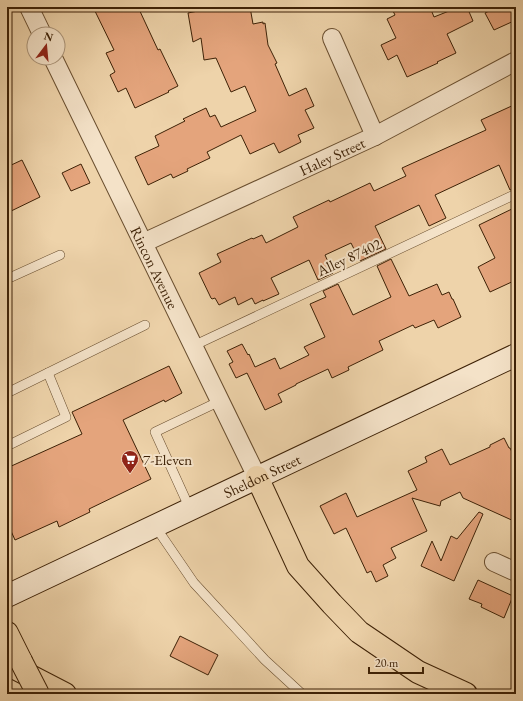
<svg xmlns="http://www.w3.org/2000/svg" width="523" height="701" font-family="'EB Garamond',serif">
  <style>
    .building { fill: #e4a47c; stroke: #3d2106 }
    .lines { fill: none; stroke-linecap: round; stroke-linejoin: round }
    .service-casing { stroke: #694e2f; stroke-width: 10 }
    .minor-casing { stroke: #694e2f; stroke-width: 20 }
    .secondary-casing { stroke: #3d2106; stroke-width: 24 }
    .primary-casing { stroke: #3d2106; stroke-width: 24 }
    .motorway-casing { stroke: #3d2106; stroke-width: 24 }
    .service { stroke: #f4e2c8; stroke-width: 9 }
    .minor { stroke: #f4e2c8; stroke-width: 18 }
    .secondary { stroke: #f4e2c8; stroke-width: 22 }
    .primary { stroke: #eed3aa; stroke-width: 22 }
    .motorway { stroke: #eed3aa; stroke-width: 22 }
    .primary-bridge-casing { stroke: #3d2106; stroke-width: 24; stroke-linecap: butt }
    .primary-bridge { stroke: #eed3aa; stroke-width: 22 }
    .labels { text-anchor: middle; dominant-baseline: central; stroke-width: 4; stroke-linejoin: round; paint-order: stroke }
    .street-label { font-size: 15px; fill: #3d2106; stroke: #f4e2c8 }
    .poi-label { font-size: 15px; fill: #3d2106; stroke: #f4e2c8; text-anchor: start }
  </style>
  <rect width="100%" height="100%" fill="#eed3aa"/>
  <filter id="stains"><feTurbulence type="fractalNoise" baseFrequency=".005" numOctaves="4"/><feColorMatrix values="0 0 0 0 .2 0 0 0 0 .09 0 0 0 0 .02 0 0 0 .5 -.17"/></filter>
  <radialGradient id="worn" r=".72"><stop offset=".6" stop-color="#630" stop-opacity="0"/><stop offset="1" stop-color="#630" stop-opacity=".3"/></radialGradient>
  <g class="building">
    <polygon points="93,7 138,7 158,50 160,49 178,86 168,91 169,92 135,108 126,88 118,92 110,75 115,72 106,53 114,50"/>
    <polygon points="203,7 250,7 253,24 263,22 263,24 265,23 268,45 277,63 275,64 289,96 306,88 314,106 305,110 314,128 298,135 301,142 279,153 274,143 250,154 241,135 207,152 210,158 187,169 188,171 173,178 171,174 148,185 135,157 159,146 155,136 185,121 183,119 206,108 210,117 215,115 221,127 256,111 245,86 231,92 216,58 204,60 201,38 193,42 188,13 203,10"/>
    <polygon points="391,7 430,7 434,17 459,7 467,7 473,21 447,34 456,53 437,62 438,63 407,77 397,55 388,60 381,45 396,38 387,19 395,15"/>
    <polygon points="497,7 516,7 516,20 494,30 485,13"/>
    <polygon points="516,104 516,188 510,190 499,165 435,195 446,218 429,226 419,205 375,226 386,249 360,261 351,243 325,255 333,273 318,280 309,260 271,278 279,294 263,301 263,300 255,304 252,298 238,305 235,297 219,305 215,298 212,299 211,298 199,273 221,262 217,254 252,238 253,239 262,235 266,243 298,227 293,217 329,200 330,202 370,183 374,191 406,176 402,168 486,130 481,120"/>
    <polygon points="22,160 40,197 7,213 7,167"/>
    <polygon points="81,164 90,183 71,191 62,173"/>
    <polygon points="516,207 516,280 490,292 478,267 495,258 479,225"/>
    <polygon points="391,259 409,296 437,284 442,295 449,292 452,299 453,299 461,317 438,328 434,320 415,328 413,325 379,341 383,350 348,367 349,370 332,378 328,369 296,384 296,385 278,394 282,402 265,410 247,373 236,378 229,364 233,362 227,351 242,344 248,355 249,354 255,367 275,358 280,369 309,355 304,347 325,337 310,304 326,297 323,291 338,284 353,315 391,297 377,266"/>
    <polygon points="169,366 182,393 165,402 164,400 123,420 151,479 89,509 90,512 59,527 57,521 15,540 7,522 7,468 82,434 72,412"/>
    <polygon points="504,438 509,448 510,448 516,460 516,522 463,498 460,492 441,501 440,506 412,498 427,531 391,548 396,558 383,565 388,576 376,582 371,571 367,573 346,528 334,534 320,506 346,493 357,517 417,490 408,471 427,462 425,457 442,449 450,465 490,447 490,445"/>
    <polygon points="479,512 483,514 454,581 421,566 432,541 441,561 451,536 457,539"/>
    <polygon points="478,580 513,596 504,618 481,607 482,604 469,599"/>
    <polygon points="180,636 218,655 208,675 170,656"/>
  </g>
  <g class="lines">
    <defs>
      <g id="service">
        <polyline points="7,279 60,255"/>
        <polyline points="193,346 516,194"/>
        <polyline points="7,393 145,325"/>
        <polyline points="7,446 66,417 48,373"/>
        <polyline points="190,509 155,432 220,401"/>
        <polyline points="155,526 194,583 265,660 302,694"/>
      </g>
      <g id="minor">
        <polyline points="29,7 42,34"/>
        <polyline points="332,38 375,136"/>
        <path id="s1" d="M 53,58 L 257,477"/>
        <path id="s2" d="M 143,243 L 375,136 L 516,61"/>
        <polyline points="494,562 516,572"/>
      </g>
      <g id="secondary">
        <path id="s3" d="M 7,596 L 516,355"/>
      </g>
      <polyline id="primary" points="7,633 21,661"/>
      <g id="motorway">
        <polyline points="257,477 298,566 332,604 359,632 418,672 466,694"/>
        <polyline points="7,664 65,694"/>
      </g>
    </defs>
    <use href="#service" class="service-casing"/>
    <use href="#minor" class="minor-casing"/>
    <use href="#secondary" class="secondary-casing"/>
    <use href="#primary" class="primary-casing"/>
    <use href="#motorway" class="motorway-casing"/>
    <use href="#service" class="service"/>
    <use href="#minor" class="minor"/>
    <use href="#secondary" class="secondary"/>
    <use href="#primary" class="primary"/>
    <use href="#motorway" class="motorway"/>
    <defs>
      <polyline id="primary-bridge" points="21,661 38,694"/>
    </defs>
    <use href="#primary-bridge" class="primary-bridge-casing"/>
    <use href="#primary-bridge" class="primary-bridge"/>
  </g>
  <defs>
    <symbol id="supermarket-pin" viewBox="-11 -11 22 30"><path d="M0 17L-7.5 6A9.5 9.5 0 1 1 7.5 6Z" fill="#8f2418" stroke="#f4e2c8"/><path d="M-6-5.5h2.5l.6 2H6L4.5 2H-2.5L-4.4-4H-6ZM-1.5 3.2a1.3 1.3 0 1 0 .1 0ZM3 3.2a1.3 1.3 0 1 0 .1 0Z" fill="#fff"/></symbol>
  </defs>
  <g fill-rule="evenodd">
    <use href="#supermarket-pin" x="120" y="449" width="20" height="27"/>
  </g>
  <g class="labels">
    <g class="street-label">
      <text stroke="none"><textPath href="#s2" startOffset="208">Haley Street</textPath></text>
      <text transform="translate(349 257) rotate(-25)">Alley 87402</text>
      <text stroke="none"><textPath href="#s1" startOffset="233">Rincon Avenue</textPath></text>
      <text stroke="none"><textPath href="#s3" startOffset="282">Sheldon Street</textPath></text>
    </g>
    <g class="poi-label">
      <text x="143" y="459">7-Eleven</text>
    </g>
  </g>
  <rect width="523" height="701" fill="none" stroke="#eed3aa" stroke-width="24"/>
  <rect x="8" y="8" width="507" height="685" fill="none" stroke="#3d2106" stroke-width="2"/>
  <rect x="12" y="12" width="499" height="677" fill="none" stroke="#3d2106"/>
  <g transform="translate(46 46) rotate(16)"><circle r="19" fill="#f4e2c8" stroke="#ab957a"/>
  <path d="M0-3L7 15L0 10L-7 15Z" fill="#8f2418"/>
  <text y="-6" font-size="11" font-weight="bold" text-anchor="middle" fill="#3d2106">N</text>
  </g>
  <path d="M369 667v6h54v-6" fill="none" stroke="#3d2106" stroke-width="2"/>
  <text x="375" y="667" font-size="12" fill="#3d2106" stroke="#f4e2c8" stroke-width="3" paint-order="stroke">20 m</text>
  <rect width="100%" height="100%" filter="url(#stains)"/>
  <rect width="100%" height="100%" fill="url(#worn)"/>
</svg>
